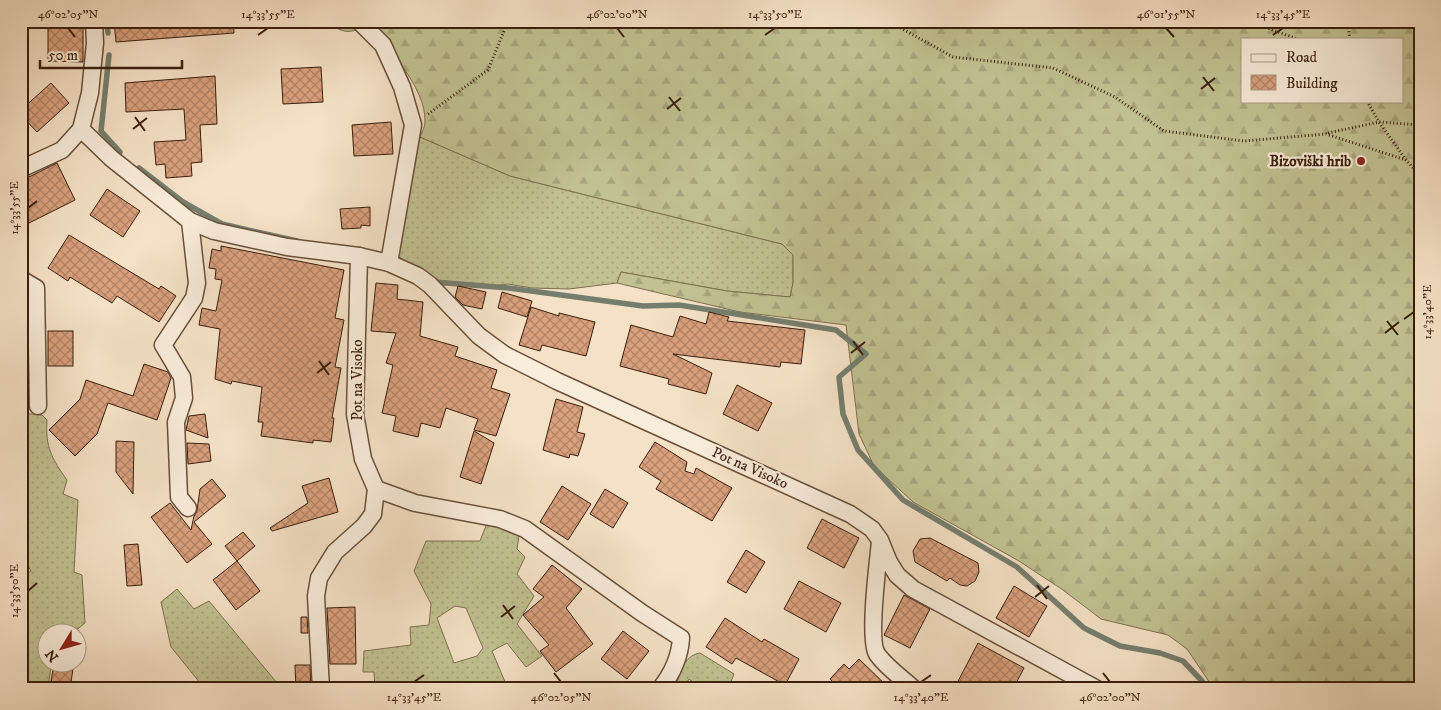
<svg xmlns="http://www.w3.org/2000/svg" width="1441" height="710" font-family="'IM FELL DW Pica',serif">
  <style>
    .grass { fill: url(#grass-dots); stroke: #7e704e; fill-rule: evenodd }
    .forest { fill: url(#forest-firs); stroke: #7e704e; fill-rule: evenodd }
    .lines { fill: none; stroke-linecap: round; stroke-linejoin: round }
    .stream { stroke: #757e6e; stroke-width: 5.5 }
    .building { fill: url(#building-cross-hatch); stroke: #3a1e0b }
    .street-casing { stroke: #694f3a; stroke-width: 19 }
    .path { stroke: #3a1e0b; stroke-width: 3; stroke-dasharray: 1 2.5; stroke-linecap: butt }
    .street { stroke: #f8ecda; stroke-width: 16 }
    .ticks { fill: none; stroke: #3a1e0b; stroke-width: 2 }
    .poi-dot { fill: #8f2418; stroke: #f8ecda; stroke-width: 2 }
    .labels { text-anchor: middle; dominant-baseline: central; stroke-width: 4.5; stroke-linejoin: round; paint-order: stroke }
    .poi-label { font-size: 15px; font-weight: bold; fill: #3a1e0b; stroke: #f8ecda; text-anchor: end }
    .street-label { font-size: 15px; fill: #3a1e0b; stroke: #f8ecda }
    .neatline { fill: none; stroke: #3a1e0b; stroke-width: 2 }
    .ticks-label { font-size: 12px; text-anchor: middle; fill: #3a1e0b }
  </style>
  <defs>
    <pattern id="grass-dots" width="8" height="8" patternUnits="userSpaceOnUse" patternTransform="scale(1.25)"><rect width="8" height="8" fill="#c1c191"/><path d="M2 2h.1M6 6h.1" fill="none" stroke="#a7a57c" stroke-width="1.8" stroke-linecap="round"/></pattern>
    <pattern id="forest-firs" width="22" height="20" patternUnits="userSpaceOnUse" patternTransform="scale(1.25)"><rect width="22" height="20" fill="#c1c191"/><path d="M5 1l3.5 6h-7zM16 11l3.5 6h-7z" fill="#a7a57c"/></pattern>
    <pattern id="building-cross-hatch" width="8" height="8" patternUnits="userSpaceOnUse" patternTransform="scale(1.25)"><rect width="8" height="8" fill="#d9a07d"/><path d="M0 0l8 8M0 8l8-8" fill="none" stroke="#b18265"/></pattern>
  </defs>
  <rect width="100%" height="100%" fill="#f5e1c6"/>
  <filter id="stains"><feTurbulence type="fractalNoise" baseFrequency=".004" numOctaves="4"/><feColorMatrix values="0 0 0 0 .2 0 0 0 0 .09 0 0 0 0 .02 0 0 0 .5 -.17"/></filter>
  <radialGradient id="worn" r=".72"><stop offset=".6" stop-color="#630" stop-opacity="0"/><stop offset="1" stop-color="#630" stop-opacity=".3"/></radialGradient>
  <g class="grass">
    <polygon points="420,137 510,176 782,244 793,255 793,283 790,297 727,291 621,272 617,283 569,289 532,288 508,284 486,287 437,280 396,255 411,169"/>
    <path d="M 21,413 L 42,415 L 47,420 C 45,447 52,459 67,480 L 63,494 L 78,500 L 74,572 L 82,575 L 85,623 L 74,632 L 48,632 L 47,653 L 45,655 L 51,666 L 48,689 L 21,689 L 21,577 L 31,571 L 21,554 Z"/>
    <path d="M 487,523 L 505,527 L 519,536 L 517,549 L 525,557 L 517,574 L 534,596 L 517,624 L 542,656 L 526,667 L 507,643 L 492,651 L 508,689 L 375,689 L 374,672 L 363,672 L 364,651 L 411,645 L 410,627 L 429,625 L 431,604 L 414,571 L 426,541 L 480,541 ZM 455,606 L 466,608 L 483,648 L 477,656 L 454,663 L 437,618 Z"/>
    <polygon points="177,589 194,609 209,601 282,689 205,689 171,647 161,602"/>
    <path d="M 700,653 L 734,674 L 728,689 L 701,689 L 689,679 L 683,689 L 673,689 L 676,686 C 681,672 683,656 700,653 Z"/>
  </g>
  <g class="forest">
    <path d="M 329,21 L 351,21 L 359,29 C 346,34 338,31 329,21 Z"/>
    <path d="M 365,21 L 1420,21 L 1420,689 L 1214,689 L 1187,649 L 1168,635 L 1101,619 L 1063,590 L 1019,561 L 913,502 L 874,466 L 859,434 L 846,325 L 740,312 L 617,283 L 621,272 L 727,291 L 790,297 L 793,283 L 793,255 L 782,244 L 510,176 L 420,137 C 422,132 425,127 425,122 C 426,86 386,47 365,21 ZM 1242,39 L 1402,39 L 1402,101 L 1242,101 Z"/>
  </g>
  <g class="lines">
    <g class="stream">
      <polyline points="107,21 108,33"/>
      <polyline points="109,55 101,131 120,152"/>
      <polyline points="139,168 183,202 222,224 297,241"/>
      <polyline points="434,282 509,288 643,306 679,305 836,330 866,354 839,377 843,414 858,450 903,500 1017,567 1084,628 1120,646 1160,653 1183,661 1202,681 1205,689"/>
    </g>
  </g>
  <g class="building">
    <polygon points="114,21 233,21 234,33 116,42"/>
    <polygon points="48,25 83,26 83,62 48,61"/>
    <polygon points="321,67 323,102 283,104 281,69"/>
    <polygon points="215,76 217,124 200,125 202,162 191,163 192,176 166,178 165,164 156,165 154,142 186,140 184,109 126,112 125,83"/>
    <polygon points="51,83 69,103 37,132 21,115 21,110"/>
    <polygon points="391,122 393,154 354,156 352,125"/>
    <polygon points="57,163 75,200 21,227 21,181"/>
    <polygon points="107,189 140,211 123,237 90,215"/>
    <polygon points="370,207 370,226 361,225 361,228 342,229 340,209"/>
    <polygon points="69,235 159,289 161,286 176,296 159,322 117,296 112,303 70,277 68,281 48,268"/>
    <polygon points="221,246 344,270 335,318 344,320 335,367 341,368 332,418 334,418 331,442 313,440 313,443 261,436 263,422 258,422 262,387 232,381 231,384 215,379 220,329 199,325 202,308 216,311 222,280 215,279 216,269 209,268 212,249 221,251"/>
    <polygon points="376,283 398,285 397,299 423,302 420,336 458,347 455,356 497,370 491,388 510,394 496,436 474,430 478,419 446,408 440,428 421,423 418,437 393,431 396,416 382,413 393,365 386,363 396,333 371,331"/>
    <polygon points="458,286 486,292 482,309 463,305 455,297"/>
    <polygon points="502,292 532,301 527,317 498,308"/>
    <polygon points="531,307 559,316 559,313 595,322 586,356 542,345 540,351 519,345"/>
    <polygon points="709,312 729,317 727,321 805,330 801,364 781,362 780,367 673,354 712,373 706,394 668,384 669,379 620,366 631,325 673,337 680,316 706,324"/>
    <rect x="48" y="331" width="25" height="35"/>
    <polygon points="144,364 168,372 171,378 157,420 108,403 97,434 75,456 49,430 80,399 86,380 133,396"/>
    <polygon points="737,385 772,403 758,431 723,414"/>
    <polygon points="556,399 583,407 577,432 585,434 578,456 570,454 569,458 543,450"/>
    <polygon points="205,414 208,438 186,430 189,416"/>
    <polygon points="474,431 494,443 481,484 460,477"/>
    <polygon points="116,441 134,442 133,494 116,472"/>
    <polygon points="655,442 687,462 685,471 694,474 696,468 732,488 712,521 656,489 661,481 639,467"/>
    <polygon points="187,443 209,444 211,461 188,464"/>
    <polygon points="329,478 338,512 272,531 270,528 308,503 302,486"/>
    <polygon points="212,479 226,496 194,522 212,544 187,563 151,517 170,503 191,530 194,516 197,511 200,489"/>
    <polygon points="562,486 591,504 568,540 540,522"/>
    <polygon points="605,489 628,503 613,528 590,514"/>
    <polygon points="822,519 859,538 844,568 807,548"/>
    <polygon points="243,532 255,546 237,561 225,546"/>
    <polygon points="930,538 978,563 979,572 975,581 967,586 960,585 950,578 947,581 915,562 913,551 920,539"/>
    <polygon points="138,544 142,585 127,586 124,545"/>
    <polygon points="746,550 765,562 746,593 727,582"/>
    <polygon points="237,561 260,591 236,610 213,580"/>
    <polygon points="552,565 582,589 566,608 593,644 556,672 540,651 549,645 523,615 544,597 533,589"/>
    <polygon points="799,581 841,603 826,632 784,609"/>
    <polygon points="1014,586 1047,606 1029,637 996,618"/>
    <polygon points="904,595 930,609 910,648 884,635"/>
    <polygon points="355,607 356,664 330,664 327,608"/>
    <polygon points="301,617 307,617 308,633 301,633"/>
    <polygon points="725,618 762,642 764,639 799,659 785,685 736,658 732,664 706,647"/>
    <polygon points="623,631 649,651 627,679 601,659"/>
    <polygon points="978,643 1024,668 1013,689 954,689"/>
    <polygon points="859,659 890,689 840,689 830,679 844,664 849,669"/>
    <polygon points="54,662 74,662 70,689 50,689"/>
    <polygon points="295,665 310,665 311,689 296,689"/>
  </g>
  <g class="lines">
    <defs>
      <g id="street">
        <polyline points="359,21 383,45 402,87 413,125 389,263"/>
        <polyline points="81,129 111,158 190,221 214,231 287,247 359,256 355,414 363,459 376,489 373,514 364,526 335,552 319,578 316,596 321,689"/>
        <polyline points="21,169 62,150 81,129 90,93 95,43 94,21"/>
        <polyline points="359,256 389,263 418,276 430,285 479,336 505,355 557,381 850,514 872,529 880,540 889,562 897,575 913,589 1097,689"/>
        <polyline points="21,279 36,288 38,406"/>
        <path d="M 376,489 L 415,503 L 500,519 L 525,529 L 642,613 L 681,638 C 680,656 672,674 660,689"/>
        <polyline points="188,508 179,497 176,422 184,398 182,377 163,345 194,298 197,283 190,221"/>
        <path d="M 880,542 C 878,561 868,640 877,654 C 886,667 902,678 914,689"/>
      </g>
    </defs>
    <use href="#street" class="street-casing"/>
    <g class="path">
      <polyline points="888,21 953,57 1053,68 1115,97 1164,131 1244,141 1326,134 1406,160"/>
      <polyline points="1249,21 1297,39"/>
      <polyline points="1347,21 1350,39"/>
      <polyline points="1367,101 1379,122 1420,125"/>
      <polyline points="428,114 488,70 506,26 505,21"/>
      <polyline points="1328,133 1379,122 1406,160 1420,175"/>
    </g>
    <use href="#street" class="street"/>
  </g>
  <path class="ticks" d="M 68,28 L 75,37M 617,28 L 624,37M 1166,28 L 1174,37M 258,35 L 268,28M 765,35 L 775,28M 1273,35 L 1283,28M 1203,77 L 1214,91M 1201,89 L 1215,78M 669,97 L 680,111M 667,109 L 681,98M 135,117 L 145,131M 133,129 L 147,118M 28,208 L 37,201M 1404,319 L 1414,312M 1387,321 L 1398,335M 1385,333 L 1399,322M 853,341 L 863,355M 851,353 L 865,342M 319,361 L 329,375M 317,373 L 331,362M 1037,585 L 1047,599M 28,591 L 37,583M 1035,597 L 1049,586M 503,605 L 513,619M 501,617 L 515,606M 554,673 L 561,682M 1103,673 L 1110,682M 414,682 L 424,675M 921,682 L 931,675"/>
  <circle class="poi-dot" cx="1361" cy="161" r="5"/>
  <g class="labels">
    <g class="poi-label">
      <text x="1351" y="161">Bizoviški hrib</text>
    </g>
    <g class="street-label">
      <text transform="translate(357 380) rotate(-90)">Pot na Visoko</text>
      <text transform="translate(750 468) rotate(24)">Pot na Visoko</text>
    </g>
  </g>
  <rect width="1441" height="710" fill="none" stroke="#f5e1c6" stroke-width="55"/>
  <rect x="1241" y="38" width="162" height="65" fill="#f8ecda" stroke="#ac9a87"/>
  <rect x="1251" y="54" width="25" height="8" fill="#f8ecda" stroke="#ac9a87"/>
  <text x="1286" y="62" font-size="15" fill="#3a1e0b">Road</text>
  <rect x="1251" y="75" width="25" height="15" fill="url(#building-cross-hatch)" stroke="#ac9a87"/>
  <text x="1286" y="88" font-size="15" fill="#3a1e0b">Building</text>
  <g transform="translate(62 648) rotate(233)"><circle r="24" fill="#f8ecda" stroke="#ac9a87"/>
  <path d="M0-4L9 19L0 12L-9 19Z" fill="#8f2418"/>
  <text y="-8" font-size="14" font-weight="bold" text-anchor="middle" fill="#3a1e0b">N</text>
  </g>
  <path d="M40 60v8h142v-8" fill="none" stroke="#3a1e0b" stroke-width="2.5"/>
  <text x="48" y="60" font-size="15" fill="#3a1e0b" stroke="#f8ecda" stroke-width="4" paint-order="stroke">50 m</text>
  <rect x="28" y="28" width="1386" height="654" class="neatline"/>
  <g class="ticks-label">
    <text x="68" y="18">46°02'05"N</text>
    <text x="268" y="18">14°33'55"E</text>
    <text x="617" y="18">46°02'00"N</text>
    <text x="775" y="18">14°33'50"E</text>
    <text x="1166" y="18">46°01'55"N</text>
    <text x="1283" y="18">14°33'45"E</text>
    <text transform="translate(14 208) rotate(-90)" y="4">14°33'55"E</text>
    <text transform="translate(1427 312) rotate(-90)" y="4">14°33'40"E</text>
    <text transform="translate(14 591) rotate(-90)" y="4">14°33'50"E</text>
    <text x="414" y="701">14°33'45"E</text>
    <text x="561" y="701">46°02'05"N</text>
    <text x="921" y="701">14°33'40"E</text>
    <text x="1110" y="701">46°02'00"N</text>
  </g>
  <rect width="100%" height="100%" filter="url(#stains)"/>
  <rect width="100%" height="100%" fill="url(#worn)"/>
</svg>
